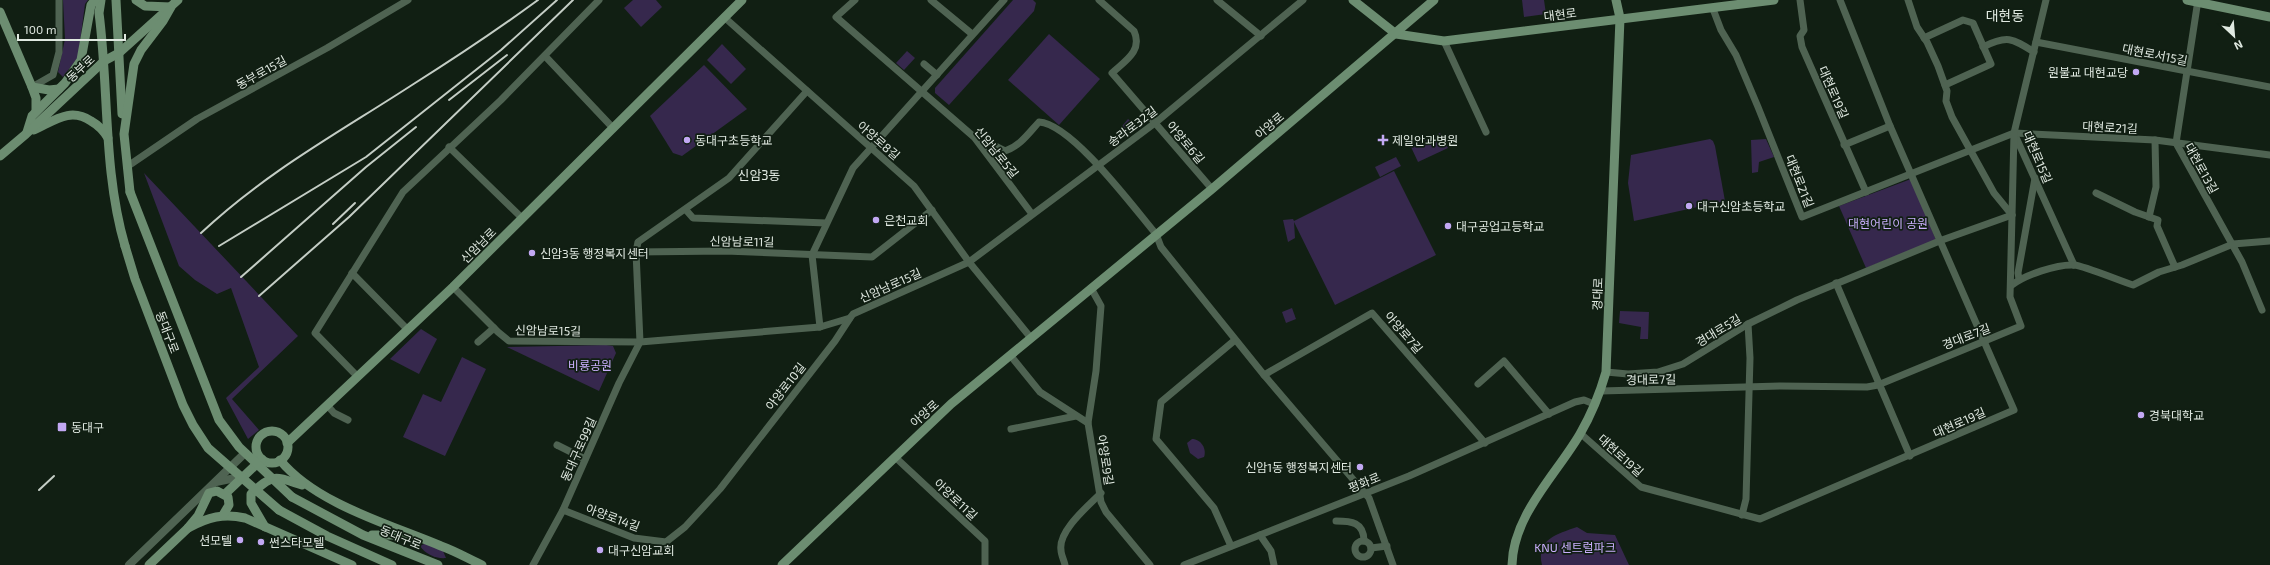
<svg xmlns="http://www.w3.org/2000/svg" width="2270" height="565" font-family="'Exo 2','Noto Sans KR',sans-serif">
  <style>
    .green { fill: #36284d }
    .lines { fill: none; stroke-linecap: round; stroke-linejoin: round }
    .minor { stroke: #4f6352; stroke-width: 7 }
    .tertiary { stroke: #4f6352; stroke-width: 8 }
    .secondary { stroke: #6c8d71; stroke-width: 9 }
    .rail { stroke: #c4cdc5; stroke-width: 2 }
    .secondary-bridge { stroke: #6c8d71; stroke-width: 9 }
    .poi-dot { fill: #c2a8f3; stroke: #111f13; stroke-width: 1.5 }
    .labels { text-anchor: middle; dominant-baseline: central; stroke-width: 3.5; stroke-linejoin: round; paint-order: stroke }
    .street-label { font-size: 12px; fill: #e0e9e1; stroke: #111f13 }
    .poi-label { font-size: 12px; fill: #e0e9e1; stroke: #111f13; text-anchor: start }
    .park-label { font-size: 12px; fill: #caaffd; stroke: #111f13 }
    .neighbourhood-label { font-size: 13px; fill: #e0e9e1; stroke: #111f13 }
    .quarter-label { font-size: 14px; fill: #e0e9e1; stroke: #111f13 }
  </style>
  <rect width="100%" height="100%" fill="#111f13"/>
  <g class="green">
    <polygon points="63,0 88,0 85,4 78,57 63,77 58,72 65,39"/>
    <polygon points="633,0 656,0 662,7 641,27 624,8"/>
    <polygon points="1013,0 1033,0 1036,3 1034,11 949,105 935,93 935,88"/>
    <polygon points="1522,0 1544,0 1546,14 1524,17"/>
    <polygon points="1049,34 1100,79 1059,125 1008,80"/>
    <polygon points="722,44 746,69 731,84 707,60"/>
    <polygon points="907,51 915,58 904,70 896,63"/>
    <polygon points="704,65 747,109 682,156 673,153 650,116"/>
    <polygon points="1128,119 1133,123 1123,136 1118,131"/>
    <polygon points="1440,133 1448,148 1418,162 1411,147"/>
    <polygon points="1710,139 1713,141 1715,146 1725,201 1634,221 1628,183 1631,155"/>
    <polygon points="1766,139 1774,157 1759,162 1758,172 1752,173 1751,140"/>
    <polygon points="1396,157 1401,166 1380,177 1375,167"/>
    <polygon points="1394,171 1436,255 1335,305 1294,222 1295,238 1288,242 1283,220 1293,219 1294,221"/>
    <polygon points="144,173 298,336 232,399 259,430 248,439 226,398 259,367 231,288 217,294 195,280 179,266"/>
    <polygon points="1911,179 1936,240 1866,268 1839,206"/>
    <polygon points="1292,308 1296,319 1286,323 1282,312"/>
    <polygon points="1620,311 1649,312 1648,339 1640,339 1641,327 1619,323"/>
    <polygon points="421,329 437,339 419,374 390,359"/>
    <polygon points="606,345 613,346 616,353 599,391 507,347"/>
    <polygon points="462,357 486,369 445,456 403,437 423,394 441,402"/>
    <path d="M 1192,439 C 1201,439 1207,449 1204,457 L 1198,459 L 1190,453 L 1187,443 Z"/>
    <path d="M 1577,527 L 1587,533 L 1615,535 L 1629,565 L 1542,565 C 1536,539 1557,534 1577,527 Z"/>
    <path d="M 426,543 L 443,551 L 446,558 C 436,559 425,554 420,546 Z"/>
  </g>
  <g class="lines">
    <g class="minor">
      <polyline points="855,0 836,17 974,137 1032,214"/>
      <polyline points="931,0 972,34"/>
      <path d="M 1099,0 L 1134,31 C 1143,51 1125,61 1112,73 L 1212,189"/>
      <polyline points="1217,0 1261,36"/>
      <polyline points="1800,0 1804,30 1800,36 1802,47 1866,192"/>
      <polyline points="1908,0 1917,27 1927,42 1938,66 1947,91 1946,101 1952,117 1994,193 2012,215"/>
      <polyline points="2046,0 2014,133 2074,265"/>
      <polyline points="2198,0 2176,143 2242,262 2262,310"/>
      <polyline points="1713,9 1721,30 1736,55 1758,107 1802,217 2014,133 2155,140 2270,155"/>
      <polyline points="724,17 914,186 969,262 1031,338"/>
      <polyline points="1924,38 1963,20 1973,23 1991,64 1945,85"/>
      <polyline points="1444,41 1486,132"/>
      <polyline points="2036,42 2270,87"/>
      <path d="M 1983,47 C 2007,35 2012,38 2034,52"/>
      <polyline points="545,56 613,128"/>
      <polyline points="924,64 937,75"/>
      <polyline points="32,87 53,75 59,52 59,0"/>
      <polyline points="1844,145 1890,126"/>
      <path d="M 995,146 L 1005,151 C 1020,146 1028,134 1039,122 C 1072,124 1134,208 1156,234 L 1161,247 L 1264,375 L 1369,498 L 1393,565"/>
      <polyline points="449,147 522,218"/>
      <polyline points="128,166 197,119 327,48 408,0"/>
      <polyline points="2096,193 2135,212 2158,220 2157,226 2175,267"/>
      <polyline points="686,210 693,218 826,223"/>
      <polyline points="2149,217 2156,187 2155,140"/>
      <polyline points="636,252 726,251 872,257 932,210"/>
      <polyline points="352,273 407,329"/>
      <polyline points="2019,279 2018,273 2035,178"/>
      <polyline points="1836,283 1910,456"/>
      <path d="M 2012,285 C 2025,275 2057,264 2074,265 C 2085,266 2120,281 2133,285 L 2159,272 L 2182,265 L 2233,244 L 2270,241"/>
      <polyline points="453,287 498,332 509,341 640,342 820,327 850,318 853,314 969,262 1155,123 1303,0"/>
      <polyline points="820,327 812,255 853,168 1004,0"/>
      <polyline points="478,342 494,328"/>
      <polyline points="1010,355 1040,392 1088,423 1101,502 1106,512 1150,565"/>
      <polyline points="1606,372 1628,374 1658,372 1683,364 1748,324 1797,300 1942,240 2012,215"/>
      <polyline points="1264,375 1372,313 1485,443"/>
      <polyline points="357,376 315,333 403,192 501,100 599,0"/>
      <polyline points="1478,384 1504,361 1549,414"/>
      <polyline points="1601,391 1780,386 1867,387 1878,385 2021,326 2010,297 2014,133"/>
      <polyline points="327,405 334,413 348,420"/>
      <polyline points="1088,423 1096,371 1101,306 1091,288"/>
      <polyline points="1011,429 1076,416"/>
      <polyline points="1580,433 1641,487 1760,519 2014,410 1890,126 1840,0"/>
      <polyline points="557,445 585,459"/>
      <polyline points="895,457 985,541 985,565"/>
      <polyline points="563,510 634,538 666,542 685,527 720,489 835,341 850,318"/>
      <polyline points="1742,515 1746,499 1750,358 1748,324"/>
      <path d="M 1336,521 C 1351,521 1364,522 1364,541"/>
      <polyline points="1260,535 1271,551 1274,565"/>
      <circle cx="1363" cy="549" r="8"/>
      <polyline points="1231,546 1214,508 1156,439 1161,402 1235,340"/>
      <polyline points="1371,548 1387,546"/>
      <polyline points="533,565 563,510 619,383 640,342 636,252 638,242 729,178 807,91"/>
      <path d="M 1065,565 C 1064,560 1061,555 1061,550 C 1058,531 1088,506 1101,493"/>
      <polyline points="1184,565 1409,476 1575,402 1584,400 1594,404"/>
    </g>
    <g class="tertiary">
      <polyline points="216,482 240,477"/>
      <polyline points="129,565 245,453"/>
    </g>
    <g class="secondary">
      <path d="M 101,0 L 99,13 C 109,90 103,171 125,246"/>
      <polyline points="116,0 122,114"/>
      <polyline points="1353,0 1396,34 1444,41 1774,0"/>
      <polyline points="2187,0 2270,17"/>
      <polyline points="0,12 32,87 36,98 36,111"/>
      <polyline points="32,87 49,90 59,89"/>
      <path d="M 34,130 C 54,121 70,107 91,121 C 98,125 104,131 108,138"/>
      <polyline points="27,132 32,116 65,83 81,60 91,5 95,0"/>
      <polyline points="0,156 26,134 104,61 119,53 178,0"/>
      <polyline points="130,192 124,134 134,64 141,50 163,21 171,7 145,6 136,0"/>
      <circle cx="272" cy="447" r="16"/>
      <polyline points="287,443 453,287 742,0"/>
      <path d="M 280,460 C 316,504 389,524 441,546 C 455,551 469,559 482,565"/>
      <polyline points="225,494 262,459"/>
      <polyline points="292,497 363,535 438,565"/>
      <polyline points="279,510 327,536 392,565"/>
      <path d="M 265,527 L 251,503 L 251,494 C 274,473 274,476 302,485"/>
      <path d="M 188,528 C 208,517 224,513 245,518 L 352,565"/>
      <polyline points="372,535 407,535"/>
      <polyline points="149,565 188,528 198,516 209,493 217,491 228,497 229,505 223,515"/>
      <polyline points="782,565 951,404 1212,189 1434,0"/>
      <path d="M 1512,565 C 1513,515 1556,475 1580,434 C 1591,415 1600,393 1606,372 L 1620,18 L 1616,0"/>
    </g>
    <g class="rail">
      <polyline points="449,100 507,55"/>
      <polyline points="333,224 355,203"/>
      <path d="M 201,233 C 266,172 338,133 412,85 C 455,58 497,30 538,0"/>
      <polyline points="219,246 366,157 501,50 557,0"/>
      <polyline points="241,277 366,167 416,127"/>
      <polyline points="259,296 349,217 573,0"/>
      <polyline points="39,490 54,476"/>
    </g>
    <g class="secondary-bridge">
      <polyline points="130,192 219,420 239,447 292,497"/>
      <polyline points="125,246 135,279 183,405 193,425 208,448 279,510"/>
    </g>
  </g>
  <g class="poi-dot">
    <circle cx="2136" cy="72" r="4"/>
    <circle cx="687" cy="140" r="4"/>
    <path d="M1381 134h4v4h4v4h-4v4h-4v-4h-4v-4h4z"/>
    <circle cx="1689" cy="206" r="4"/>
    <circle cx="876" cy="220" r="4"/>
    <circle cx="1448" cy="226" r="4"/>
    <circle cx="532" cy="253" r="4"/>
    <circle cx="2141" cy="415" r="4"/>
    <rect x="57" y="422" width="10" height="10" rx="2"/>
    <circle cx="1360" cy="467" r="4"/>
    <circle cx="240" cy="540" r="4"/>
    <circle cx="261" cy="542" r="4"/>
    <circle cx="600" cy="550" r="4"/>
  </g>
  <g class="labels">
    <g class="street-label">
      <text transform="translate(1560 14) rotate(-7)">대현로</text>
      <text transform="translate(2155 54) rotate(11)">대현로서15길</text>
      <text transform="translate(80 68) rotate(-43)">동부로</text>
      <text transform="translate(261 72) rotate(-29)">동부로15길</text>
      <text transform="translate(1834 92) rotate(66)">대현로19길</text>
      <text transform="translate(1269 125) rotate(-40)">아양로</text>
      <text transform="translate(1132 126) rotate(-37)">송라로32길</text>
      <text transform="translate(2110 127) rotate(3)">대현로21길</text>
      <text transform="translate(879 140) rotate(41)">아양로8길</text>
      <text transform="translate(1186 142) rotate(50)">아양로6길</text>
      <text transform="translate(997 152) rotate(51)">신암남로5길</text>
      <text transform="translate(2038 157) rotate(67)">대현로15길</text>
      <text transform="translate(2202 168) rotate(61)">대현로13길</text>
      <text transform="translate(1800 181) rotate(68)">대현로21길</text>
      <text transform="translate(742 241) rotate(1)">신암남로11길</text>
      <text transform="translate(478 245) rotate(-45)">신암남로</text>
      <text transform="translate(890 285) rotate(-24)">신암남로15길</text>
      <text transform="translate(1597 294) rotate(-88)">경대로</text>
      <text transform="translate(548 330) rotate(1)">신암남로15길</text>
      <text transform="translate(1718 330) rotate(-31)">경대로5길</text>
      <text transform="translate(168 332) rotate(69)">동대구로</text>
      <text transform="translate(1404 332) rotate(49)">아양로7길</text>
      <text transform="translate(1966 336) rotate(-21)">경대로7길</text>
      <text transform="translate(1651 379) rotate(-1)">경대로7길</text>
      <text transform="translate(785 386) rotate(-52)">아양로10길</text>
      <text transform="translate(924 413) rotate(-42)">아양로</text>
      <text transform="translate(1959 422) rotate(-24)">대현로19길</text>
      <text transform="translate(578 449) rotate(-66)">동대구로99길</text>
      <text transform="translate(1621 455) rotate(42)">대현로19길</text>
      <text transform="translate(1106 460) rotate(81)">아양로9길</text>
      <text transform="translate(1364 482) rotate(-22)">평화로</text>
      <text transform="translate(956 499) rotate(43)">아양로11길</text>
      <text transform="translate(613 517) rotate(20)">아양로14길</text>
      <text transform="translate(401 537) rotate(22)">동대구로</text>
    </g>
    <g class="poi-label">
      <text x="2128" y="72" text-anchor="end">원불교 대현교당</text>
      <text x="695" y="140">동대구초등학교</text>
      <text x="1392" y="140">제일안과병원</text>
      <text x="1697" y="206">대구신암초등학교</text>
      <text x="884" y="220">은천교회</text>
      <text x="1456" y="226">대구공업고등학교</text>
      <text x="540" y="253">신암3동 행정복지센터</text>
      <text x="2149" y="415">경북대학교</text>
      <text x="71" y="427">동대구</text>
      <text x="1352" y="467" text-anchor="end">신암1동 행정복지센터</text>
      <text x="232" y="540" text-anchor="end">션모텔</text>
      <text x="269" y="542">썬스타모텔</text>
      <text x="608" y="550">대구신암교회</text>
    </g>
    <g class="park-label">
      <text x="1888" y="223">대현어린이 공원</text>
      <text x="590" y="365">비룡공원</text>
      <text x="1575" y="547">KNU 센트럴파크</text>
    </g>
    <g class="neighbourhood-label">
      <text x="759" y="175">신암3동</text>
    </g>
    <g class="quarter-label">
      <text x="2005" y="15">대현동</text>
    </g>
  </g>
  <g transform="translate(2234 36) rotate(154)" stroke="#111f13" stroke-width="3" paint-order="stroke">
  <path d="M0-3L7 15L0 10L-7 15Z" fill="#e0e9e1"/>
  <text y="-6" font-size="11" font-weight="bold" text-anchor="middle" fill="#e0e9e1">N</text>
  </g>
  <path d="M18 34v6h107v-6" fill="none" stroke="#e0e9e1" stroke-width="2"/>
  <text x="24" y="34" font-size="12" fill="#e0e9e1" stroke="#111f13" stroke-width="3" paint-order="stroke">100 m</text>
</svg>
